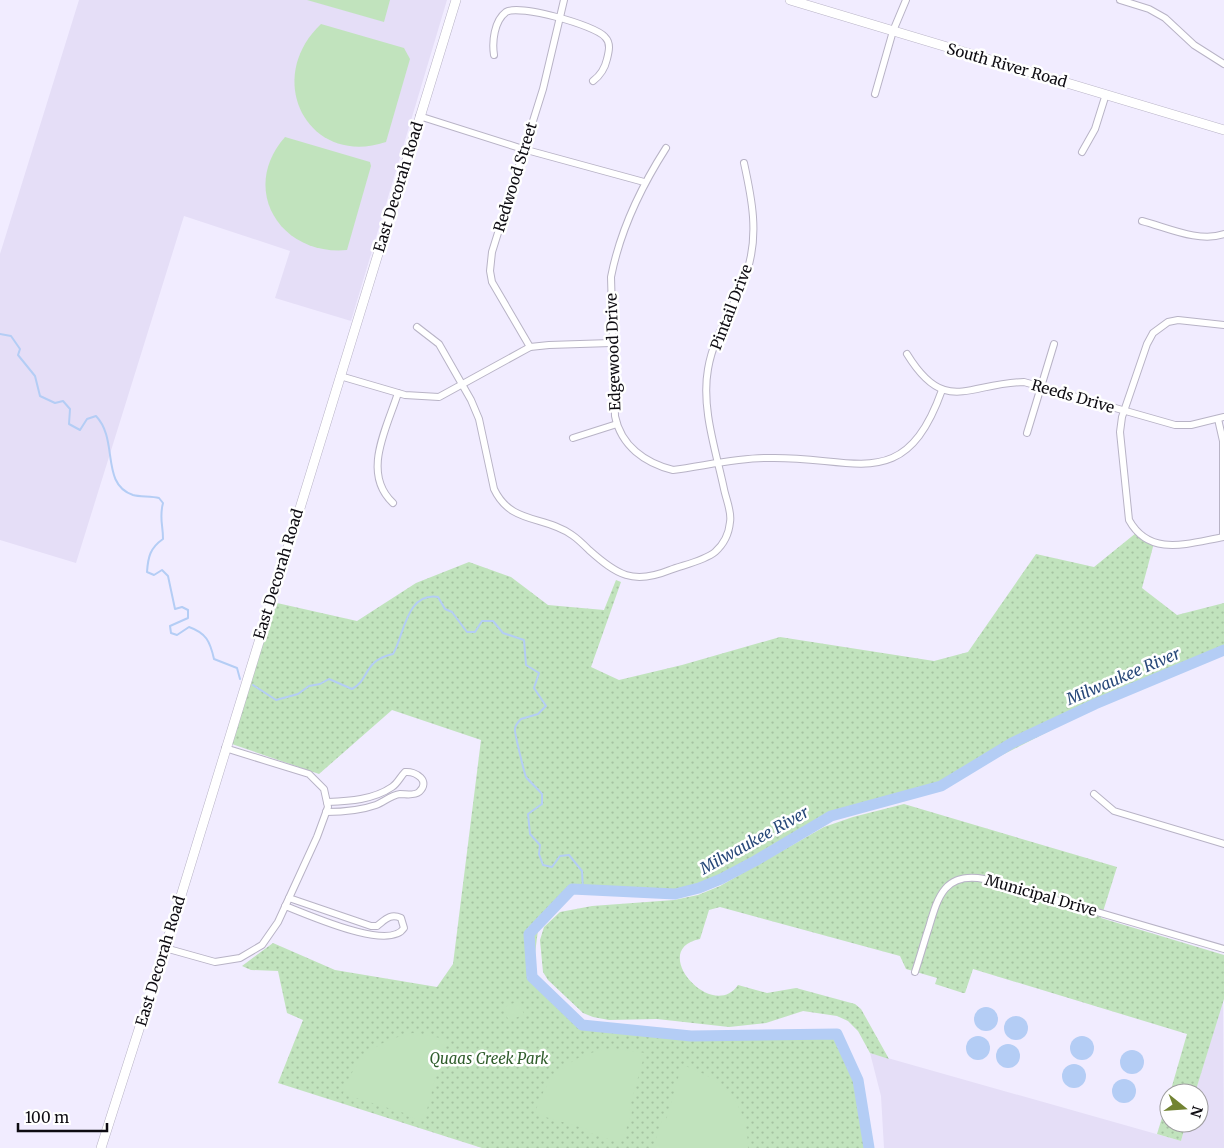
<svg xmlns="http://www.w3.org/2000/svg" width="1224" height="1148" font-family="Merriweather,serif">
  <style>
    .built { fill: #e5def7 }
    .grass { fill: url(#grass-dots) }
    .garden { fill: #c1e3bd }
    .water { fill: #b4cdf5 }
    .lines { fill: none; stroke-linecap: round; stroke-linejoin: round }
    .stream { stroke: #b4cdf5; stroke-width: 2 }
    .river { stroke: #b4cdf5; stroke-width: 11 }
    .street-casing { stroke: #b8b3c6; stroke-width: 8 }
    .secondary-casing { stroke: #b8b3c6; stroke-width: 10 }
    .street { stroke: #fff; stroke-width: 6 }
    .secondary { stroke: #fff; stroke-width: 9 }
    .labels { text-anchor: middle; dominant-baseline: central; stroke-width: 5; stroke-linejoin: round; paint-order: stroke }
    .street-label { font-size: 15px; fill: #0e0c12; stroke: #fff }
    .park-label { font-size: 15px; font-style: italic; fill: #305d2c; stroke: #fff }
    .water-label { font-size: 16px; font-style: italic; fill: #284879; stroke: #fff }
  </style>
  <defs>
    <pattern id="grass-dots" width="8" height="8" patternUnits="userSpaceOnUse" patternTransform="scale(1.25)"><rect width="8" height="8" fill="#c1e3bd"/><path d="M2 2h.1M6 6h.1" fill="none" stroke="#a5c2a1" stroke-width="1.8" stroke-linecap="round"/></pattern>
  </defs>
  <rect width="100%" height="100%" fill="#f1ecff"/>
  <g class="built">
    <polygon points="79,0 447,0 351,321 275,298 290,251 184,216 76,563 0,540 0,254"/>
    <polygon points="1223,999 1224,1148 884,1148 881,1096 870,1053 1181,1141 1186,1123 1199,1123 1199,1093 1195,1093"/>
  </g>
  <g class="grass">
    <polygon points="1136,533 1154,543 1142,588 1177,615 1224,603 1224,651 1144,683 941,786 831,816 755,861 721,879 699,888 675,894 572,889 538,930 532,977 582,1025 691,1036 837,1034 858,1080 869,1148 482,1148 278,1083 303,1020 287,1013 278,971 251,970 242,966 273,943 335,970 437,987 453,964 481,740 392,710 319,774 226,742 277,603 357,621 416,583 469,562 511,577 548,605 604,610 616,580 621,582 591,667 619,680 682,665 780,637 934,661 968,652 1036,554 1094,567"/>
    <path d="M 904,804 L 1117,867 L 1101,918 L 1224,955 L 1224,999 L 1195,1093 L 1170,1093 L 1187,1034 L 973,969 L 965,993 L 963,993 L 935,984 L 937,978 L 906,969 L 900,956 L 720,907 L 709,910 L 700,939 C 647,949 712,1023 738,985 L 767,993 L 796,988 L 855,1004 L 861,1009 L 889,1059 L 870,1053 L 858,1031 L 848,1021 L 837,1016 L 803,1011 L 766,1023 L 729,1027 L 657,1019 L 609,1020 L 593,1017 L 583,1013 L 548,980 L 543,972 L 540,940 L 544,927 L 560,912 L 592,906 L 674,900 L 698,895 L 720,886 L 824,827 L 853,817 Z"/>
    <polygon points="1169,1095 1169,1123 1186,1123 1181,1141 1157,1134"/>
  </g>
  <g class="garden">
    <polygon points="307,0 390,0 384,22"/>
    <path d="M 321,24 L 404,48 L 410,59 L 386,142 C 309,168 262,80 321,24 Z"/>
    <path d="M 285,137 L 370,162 L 371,166 L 347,250 C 280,256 239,189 285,137 Z"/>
    <polygon points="518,1001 524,1014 509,1021 503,1008"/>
    <path d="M 413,1033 L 446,1039 L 425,1117 L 420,1120 L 403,1115 L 404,1113 L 343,1094 C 354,1058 377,1040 413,1033 Z"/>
    <path d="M 612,1048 L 645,1053 L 629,1110 L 632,1111 L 623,1139 L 617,1142 L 590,1133 L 590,1130 L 535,1114 C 545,1075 572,1054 612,1048 Z"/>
    <path d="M 682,1065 C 723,1078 748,1103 748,1148 L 653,1148 L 662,1119 L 666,1120 Z"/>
  </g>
  <g class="water">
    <circle cx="986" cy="1019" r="12"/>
    <circle cx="1016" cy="1028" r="12"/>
    <circle cx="978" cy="1048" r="12"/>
    <circle cx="1082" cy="1048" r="12"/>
    <circle cx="1008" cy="1056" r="12"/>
    <circle cx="1132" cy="1062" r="12"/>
    <circle cx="1074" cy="1076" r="12"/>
    <circle cx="1124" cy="1091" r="12"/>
  </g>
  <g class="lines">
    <g class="stream">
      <path d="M 0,334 L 11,336 L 20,349 L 18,355 L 35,376 L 40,396 L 55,403 L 63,401 L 70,409 L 69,424 L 80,430 L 87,419 L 96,416 C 119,440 100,484 133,495 C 140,497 151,496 159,498 L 163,503 C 159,518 163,524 163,539 C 150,548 148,557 147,572 L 154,575 L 162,570 L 168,576 L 175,609 L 182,607 L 188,610 L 188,618 L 170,626 L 171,633 L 177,635 L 189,627 C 206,633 210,641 214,659 L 237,668 L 240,679"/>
      <path d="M 253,685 L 276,700 L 298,694 L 309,686 L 320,684 L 329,679 L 352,689 C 371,679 362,661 393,654 C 404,636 406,592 438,597 L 445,609 L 452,612 L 467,632 L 475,632 L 482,621 L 493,621 L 503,633 L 524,640 L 526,665 L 539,673 L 534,688 L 546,706 L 538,714 L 521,719 C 519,721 515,726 515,729 C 514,732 525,775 526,777 C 531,783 537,788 542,794 L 542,804 L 528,814 L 530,834 L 540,845 L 539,854 L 543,865 L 552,867 L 560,856 L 569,855 L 582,871 L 583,890"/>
    </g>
    <polyline class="river" points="869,1148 858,1080 837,1034 691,1036 582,1025 532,977 529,934 572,889 675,894 699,888 721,879 755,861 831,816 941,786 1012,743 1095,704 1224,650"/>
    <defs>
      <g id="street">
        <polyline points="1120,0 1149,9 1165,18 1194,45 1224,64"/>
        <path d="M 494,55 C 492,42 494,21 506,12 C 519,4 595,25 605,37 C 611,43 609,51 607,59 C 605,68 601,75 593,81"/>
        <polyline points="875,94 893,31 906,0"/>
        <polyline points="419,116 523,149 644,182"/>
        <path d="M 666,148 C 641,187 620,231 611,277 L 615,416 C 621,446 645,463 673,470 C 704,466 736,458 767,458 C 853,455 904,497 942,390"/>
        <polyline points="1082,152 1095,129 1106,94"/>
        <path d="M 1142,221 C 1166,227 1199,243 1224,234"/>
        <path d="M 1224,325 L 1178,320 L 1168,322 L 1153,333 L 1147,344 L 1122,417 L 1120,432 L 1129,520 C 1150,558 1189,543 1224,537"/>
        <path d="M 417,327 L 439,344 L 471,400 L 479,419 L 494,489 C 511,525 544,515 572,535 C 578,539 584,545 589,550 C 617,575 633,585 670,570 C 683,565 704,561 715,552 C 724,544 729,533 730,522 C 732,512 726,499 724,489 C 716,451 701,408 708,369 C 714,333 736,305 747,271 C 759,235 752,199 744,163"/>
        <polyline points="530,347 492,282 490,271 492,252 543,89 564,0"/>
        <path d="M 907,354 C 945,416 968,383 1024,382 L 1175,425 L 1191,425 L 1224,417"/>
        <polyline points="340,376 405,395 439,397 530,347 549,345 611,343"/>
        <polyline points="1218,419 1223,441 1223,537"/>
        <polyline points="1027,433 1054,344"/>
        <polyline points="573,438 617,424"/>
        <path d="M 393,503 C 361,473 387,428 398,393"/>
        <polyline points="1094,794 1114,811 1224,844"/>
        <path d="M 326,812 C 343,812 359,811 376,805 C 384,802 391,795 400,794 C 406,794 414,796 419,792 C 431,781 416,771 405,772 C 400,777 398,783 392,787 C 373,800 349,801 327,802"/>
        <path d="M 285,906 C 307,914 389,952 404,928 L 401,918 C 390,913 385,920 377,926 L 371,926 L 289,898"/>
        <polyline points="165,948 215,962 240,958 262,945 278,922 317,837 328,807 324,789 309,774 225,748"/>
        <path d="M 915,972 C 920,957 924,942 929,927 C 938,896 945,872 984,879 L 1224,949"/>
      </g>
      <g id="secondary">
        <polyline points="790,0 1224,130"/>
        <polyline points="101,1148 165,948 456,0"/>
      </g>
    </defs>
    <use href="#street" class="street-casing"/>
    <use href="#secondary" class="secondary-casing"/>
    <use href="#street" class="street"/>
    <use href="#secondary" class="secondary"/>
  </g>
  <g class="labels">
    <g class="street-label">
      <text transform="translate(1007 65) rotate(16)">South River Road</text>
      <text transform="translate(515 177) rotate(-73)">Redwood Street</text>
      <text transform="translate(398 187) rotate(-73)">East Decorah Road</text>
      <text transform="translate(731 307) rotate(-69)">Pintail Drive</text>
      <text transform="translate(613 352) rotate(-92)">Edgewood Drive</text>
      <text transform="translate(1073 396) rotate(16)">Reeds Drive</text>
      <text transform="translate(278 574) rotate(-73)">East Decorah Road</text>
      <text transform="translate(1041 895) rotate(16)">Municipal Drive</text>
      <text transform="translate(160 961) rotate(-73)">East Decorah Road</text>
    </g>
    <g class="park-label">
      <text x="489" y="1058">Quaas Creek Park</text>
    </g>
    <g class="water-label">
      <text transform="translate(1123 676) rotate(-23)">Milwaukee River</text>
      <text transform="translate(754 840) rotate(-29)">Milwaukee River</text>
    </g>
  </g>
  <g transform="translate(1184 1108) rotate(107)"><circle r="24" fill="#ffffff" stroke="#9f9ea0"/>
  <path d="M0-4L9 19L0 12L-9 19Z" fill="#728332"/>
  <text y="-8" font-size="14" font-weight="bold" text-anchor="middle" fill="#0e0c12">N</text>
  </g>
  <path d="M18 1123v8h89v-8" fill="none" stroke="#0e0c12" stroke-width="2.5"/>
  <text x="25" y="1123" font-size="15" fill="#0e0c12" stroke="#ffffff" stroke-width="4" paint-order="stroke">100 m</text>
</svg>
